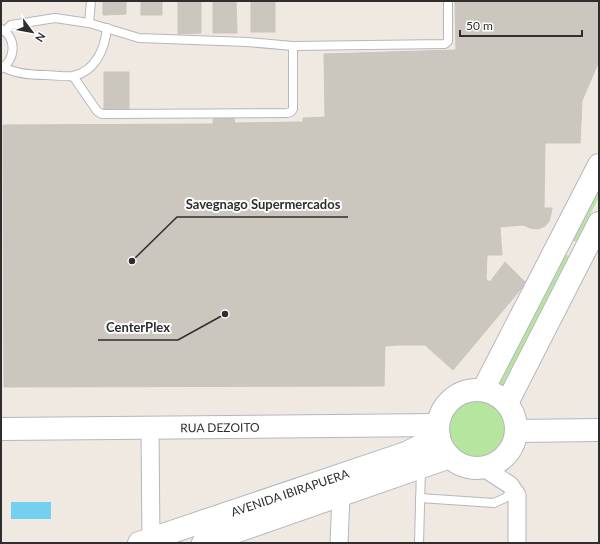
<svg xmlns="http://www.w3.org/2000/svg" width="600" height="544" font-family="Lato,sans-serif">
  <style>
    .green { fill: #b6e59e }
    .water { fill: #75cff0 }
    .building { fill: #cbc7bf; stroke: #cbc5ba }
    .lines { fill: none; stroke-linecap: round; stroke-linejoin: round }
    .lane-casing { stroke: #b4b7c1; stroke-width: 10 }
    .street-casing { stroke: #b4b7c1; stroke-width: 19 }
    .secondary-casing { stroke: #b4b7c1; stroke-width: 24 }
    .lane { stroke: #fff; stroke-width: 8 }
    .street { stroke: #fff; stroke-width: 17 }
    .secondary { stroke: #fff; stroke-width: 22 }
    .labels { text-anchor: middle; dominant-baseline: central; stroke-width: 4; stroke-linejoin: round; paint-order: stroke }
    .street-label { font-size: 12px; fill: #2e2e2e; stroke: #fff }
    .leader { fill: none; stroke: #2e2e2e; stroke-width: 1.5 }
    .callout-dot { fill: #2e2e2e; stroke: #fff; stroke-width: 1.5 }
    .callout-label { font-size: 13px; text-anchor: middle; font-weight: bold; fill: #2e2e2e; stroke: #fff; stroke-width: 4; stroke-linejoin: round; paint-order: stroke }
  </style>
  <rect width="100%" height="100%" fill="#efe9e1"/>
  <g class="green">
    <polygon points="599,183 599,197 576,242 571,240"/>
    <polygon points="565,254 569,256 504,386 499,384"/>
    <circle cx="477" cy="429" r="32"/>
  </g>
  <rect class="water" x="11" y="502" width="40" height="17"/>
  <g class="building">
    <polygon points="103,1 126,1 126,14 103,15"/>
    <rect x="141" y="1" width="21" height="14"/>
    <polygon points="178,1 201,1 201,33 178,34"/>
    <polygon points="213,1 236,1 237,33 213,33"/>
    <rect x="251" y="1" width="24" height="31"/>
    <polygon points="455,1 599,1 599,61 582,101 580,143 545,143 544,208 552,208 551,214 549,221 545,226 538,229 530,228 523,225 500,227 502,255 487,255 486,279 490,282 505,262 526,283 453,370 425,345 398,345 385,346 384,386 4,387 3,125 213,124 213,119 234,118 235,123 303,122 303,118 325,117 324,54 456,50"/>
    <rect x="104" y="72" width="25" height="38"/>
  </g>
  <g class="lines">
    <defs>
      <g id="lane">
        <polyline points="89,23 91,1"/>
        <path d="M 1,29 C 17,37 16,60 1,68"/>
        <polyline points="5,31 11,25 55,18 89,23 139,38 247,42 293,46 445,44 448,41 448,1"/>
        <path d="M 3,67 C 16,74 30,75 45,75 C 54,75 65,77 73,76 C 96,71 105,48 107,28"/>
        <polyline points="73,76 97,111 102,114 287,113 291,112 293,109 293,46"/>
        <polyline points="420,498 494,503 505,498 514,491"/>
        <polyline points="419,543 421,468"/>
      </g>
      <g id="street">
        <polyline points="150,428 151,543"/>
        <polyline points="484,468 510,485 517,495 517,543"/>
        <polyline points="339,543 341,496"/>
      </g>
      <g id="secondary">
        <polyline points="483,390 599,165"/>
        <circle cx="477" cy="429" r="39"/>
        <polyline points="507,403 599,223"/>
        <path id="s1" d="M 1,429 L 438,425"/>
        <polyline points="516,431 599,430"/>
        <path id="s2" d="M 139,543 L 406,453 L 439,437"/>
        <polyline points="203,543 450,457"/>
      </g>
    </defs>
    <use href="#lane" class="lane-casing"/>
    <use href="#street" class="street-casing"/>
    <use href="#secondary" class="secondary-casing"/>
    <use href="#lane" class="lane"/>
    <use href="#street" class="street"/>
    <use href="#secondary" class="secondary"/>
  </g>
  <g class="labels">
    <g class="street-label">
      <text stroke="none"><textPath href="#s1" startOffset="219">RUA DEZOITO</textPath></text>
      <text stroke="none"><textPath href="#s2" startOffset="159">AVENIDA IBIRAPUERA</textPath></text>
    </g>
  </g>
  <path class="leader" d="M132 261L177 217H348M225 314L178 340H98"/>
  <g class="callout-dot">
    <circle cx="132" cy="261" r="4"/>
    <circle cx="225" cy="314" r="4"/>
  </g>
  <g class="callout-label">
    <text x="263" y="209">Savegnago Supermercados</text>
    <text x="138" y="332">CenterPlex</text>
  </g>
  <rect width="600" height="544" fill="none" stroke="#2e2e2e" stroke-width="4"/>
  <g transform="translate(32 32) rotate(122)" stroke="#ffffff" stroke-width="3" paint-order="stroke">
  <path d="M0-3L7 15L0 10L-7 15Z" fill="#2e2e2e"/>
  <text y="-6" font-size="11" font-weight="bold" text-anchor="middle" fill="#2e2e2e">N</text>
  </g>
  <path d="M460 30v6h122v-6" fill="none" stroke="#2e2e2e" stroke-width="2"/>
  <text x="466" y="30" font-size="12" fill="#2e2e2e" stroke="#ffffff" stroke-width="3" paint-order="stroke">50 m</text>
</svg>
